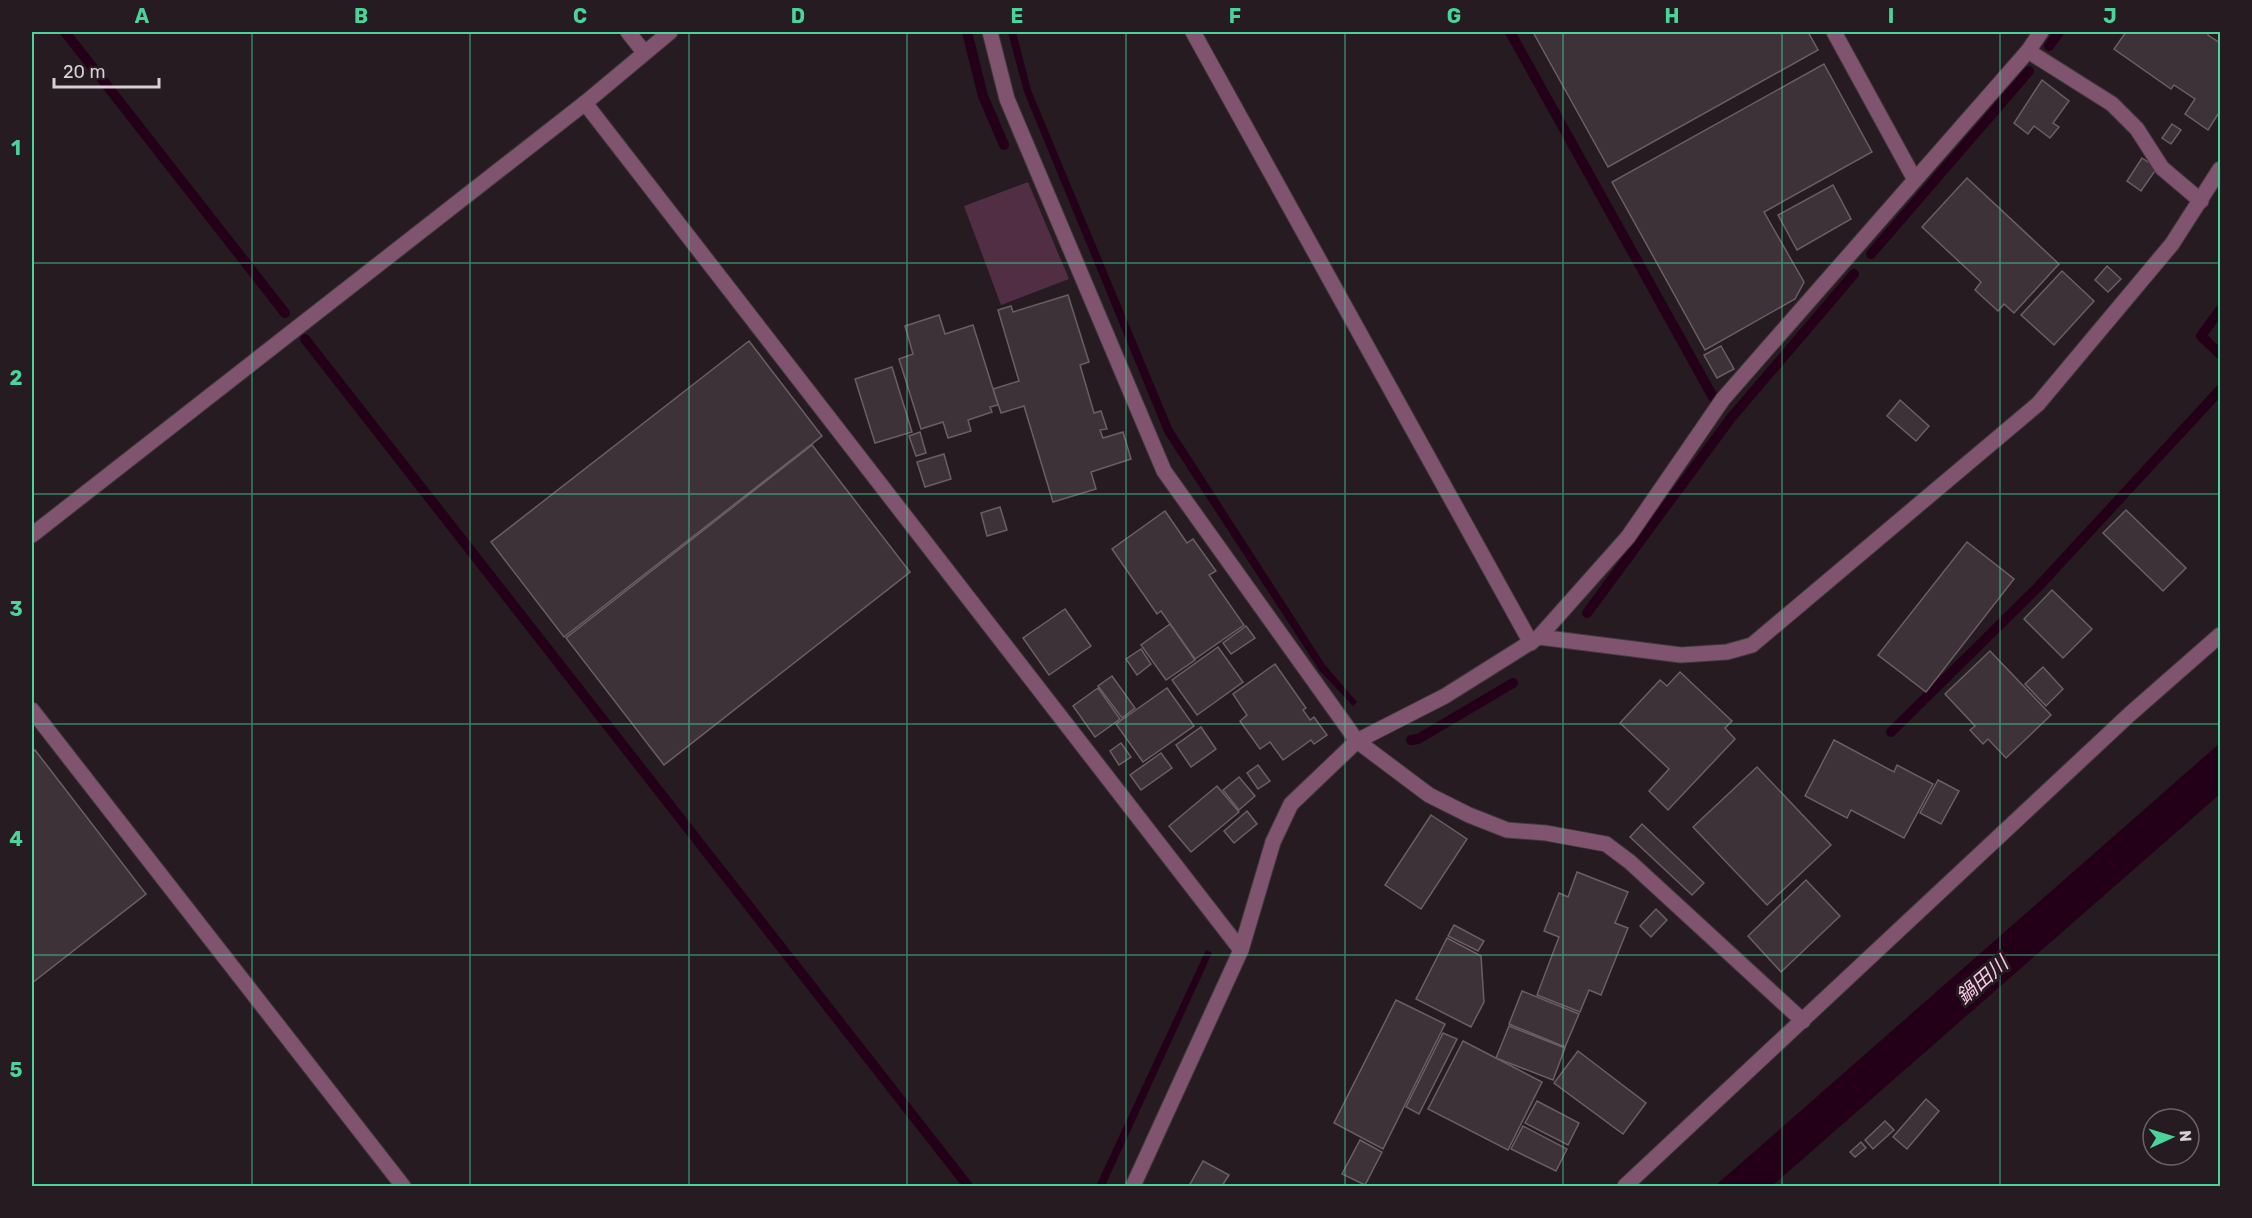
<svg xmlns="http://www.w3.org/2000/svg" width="2252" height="1218" font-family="Rubik,'Noto Sans JP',sans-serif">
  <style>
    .green { fill: #512e44 }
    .water { fill: #230018 }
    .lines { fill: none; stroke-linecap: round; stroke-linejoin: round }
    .stream { stroke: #230018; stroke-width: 10 }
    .building { fill: #3d3238; stroke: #6b5e65; stroke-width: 1.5 }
    .minor-casing { stroke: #41383e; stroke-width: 17 }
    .minor { stroke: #80546f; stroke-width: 15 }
    .grid { fill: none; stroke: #4ad49c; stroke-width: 1.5; stroke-opacity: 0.55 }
    .labels { text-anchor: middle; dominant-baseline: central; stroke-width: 6; stroke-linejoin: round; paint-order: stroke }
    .water-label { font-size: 20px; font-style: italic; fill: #fec7e7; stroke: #251b21 }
    .neatline { fill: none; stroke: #4ad49c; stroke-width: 2 }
    .grid-label { font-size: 20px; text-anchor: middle; font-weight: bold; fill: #4ad49c }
  </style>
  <rect width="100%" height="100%" fill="#251b21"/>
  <polygon class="green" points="1028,182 1069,279 1001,305 964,206"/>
  <g class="water">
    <polygon points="1008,32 1016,32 1031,90 1172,428 1325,665 1357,702 1353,706 1320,671 1165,434 1024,92"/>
    <polygon points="2220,743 2220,794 1772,1186 1715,1186"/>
    <polygon points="1206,950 1212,953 1105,1186 1096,1186"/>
  </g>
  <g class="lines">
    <g class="stream">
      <polyline points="65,32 285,313"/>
      <polyline points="967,32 983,96 1004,145"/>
      <polyline points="1510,32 1713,397"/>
      <polyline points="2049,46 2059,32"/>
      <polyline points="1871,254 2029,71"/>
      <polyline points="2220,310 2201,336 2220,354"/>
      <polyline points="305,339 968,1186"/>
      <polyline points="1587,613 1731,418 1854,274"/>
      <polyline points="1891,732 2038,587 2220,390"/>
      <polyline points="1411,740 1418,739 1513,683"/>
    </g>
  </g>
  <g class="building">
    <polygon points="1533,32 1808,32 1818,50 1608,167"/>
    <polygon points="2126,32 2208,32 2208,35 2220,43 2220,111 2208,130 2185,114 2195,99 2174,85 2171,89 2114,49"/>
    <polygon points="1824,64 1872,152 1764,212 1804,282 1795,299 1705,350 1612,182"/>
    <polygon points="2042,80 2069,101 2053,123 2059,127 2050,138 2034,126 2028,134 2014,123"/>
    <polygon points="2172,124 2181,130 2171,144 2162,138"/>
    <polygon points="2142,158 2157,168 2141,191 2127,181"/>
    <polygon points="1967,178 2059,264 2014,313 2004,304 1998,311 1975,290 1981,282 1922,227"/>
    <polygon points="1833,185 1851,219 1797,250 1778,215"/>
    <polygon points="2107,266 2121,279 2108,292 2095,280"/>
    <polygon points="2062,271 2094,301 2054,345 2021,315"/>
    <polygon points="1068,295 1089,362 1080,365 1094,413 1101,411 1107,429 1100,430 1103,438 1123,432 1131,459 1091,472 1096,489 1053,502 1024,406 1001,413 993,389 1019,381 998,310 1011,306 1013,312"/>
    <polygon points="939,315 945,334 973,325 998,405 990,407 992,412 968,420 971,431 948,438 943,422 921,429 899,359 913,354 905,326"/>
    <polygon points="749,341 822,436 564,637 491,542"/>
    <polygon points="1721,346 1734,369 1717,378 1704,355"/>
    <polygon points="892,367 912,432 875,443 855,379"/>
    <polygon points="1900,400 1929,426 1916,441 1887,416"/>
    <polygon points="920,432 926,453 916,456 909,436"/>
    <polygon points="812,445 910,572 664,765 566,638"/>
    <polygon points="944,454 951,479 925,487 917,462"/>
    <polygon points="1000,507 1007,530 987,536 981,513"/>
    <polygon points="2126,510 2186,568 2163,591 2103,533"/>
    <polygon points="1165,511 1187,543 1193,539 1216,571 1209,575 1244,625 1195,659 1161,611 1157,614 1112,549"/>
    <polygon points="1967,542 2014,579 1926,692 1878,655"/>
    <polygon points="2052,590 2092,629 2063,658 2024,619"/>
    <polygon points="1065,609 1091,646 1049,675 1023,638"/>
    <polygon points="1170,624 1195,660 1166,680 1141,645"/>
    <polygon points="1246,626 1255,638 1231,654 1223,643"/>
    <polygon points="1218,647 1243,682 1197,715 1172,680"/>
    <polygon points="1141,649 1151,664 1137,675 1126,659"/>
    <polygon points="1990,651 2051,715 2006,758 1988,739 1983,744 1970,730 1975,726 1945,694"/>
    <polygon points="1275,664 1306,708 1303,710 1310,720 1314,717 1327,735 1314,744 1311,740 1283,760 1270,742 1260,749 1240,721 1247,715 1233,694"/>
    <polygon points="2043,667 2063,689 2046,706 2025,684"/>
    <polygon points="1680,672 1732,721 1725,728 1735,739 1668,810 1649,791 1669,769 1620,723 1660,680 1667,686"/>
    <polygon points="1112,676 1135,708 1122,718 1098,686"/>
    <polygon points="1098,688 1120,719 1095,737 1073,706"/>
    <polygon points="1167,688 1194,726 1143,762 1116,724"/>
    <polygon points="1201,727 1216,749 1191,767 1176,745"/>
    <polygon points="1834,740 1894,772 1897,765 1933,784 1904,838 1851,810 1847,818 1805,796"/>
    <polygon points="1121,743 1131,757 1119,765 1110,751"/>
    <polygon points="35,750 146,894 32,983 32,753"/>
    <polygon points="1161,753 1172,768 1141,790 1130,775"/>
    <polygon points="1258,765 1270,781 1258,789 1247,773"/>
    <polygon points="1757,767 1831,845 1767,905 1693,827"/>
    <polygon points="1239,777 1255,796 1239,810 1223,790"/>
    <polygon points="1938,780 1959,791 1941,824 1920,813"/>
    <polygon points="1217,786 1239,812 1191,852 1169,826"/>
    <polygon points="1247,811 1257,824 1234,843 1224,831"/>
    <polygon points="1431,815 1467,839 1421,909 1385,885"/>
    <polygon points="1642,824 1704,883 1692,895 1630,837"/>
    <polygon points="1577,872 1628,892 1615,923 1628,928 1601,995 1589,990 1580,1012 1537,995 1559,937 1544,931 1559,893 1568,897"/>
    <polygon points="1806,880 1840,916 1781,972 1748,936"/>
    <polygon points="1656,909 1667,920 1651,937 1640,926"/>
    <polygon points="1454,925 1484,941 1478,951 1448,936"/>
    <polygon points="1447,938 1481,956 1484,1002 1471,1027 1416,999"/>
    <polygon points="1522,991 1579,1014 1565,1047 1509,1024"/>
    <polygon points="1396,1000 1445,1024 1383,1149 1334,1123"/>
    <polygon points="1509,1026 1565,1048 1553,1080 1496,1058"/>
    <polygon points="1443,1033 1457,1039 1419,1114 1406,1107"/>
    <polygon points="1463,1041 1542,1082 1508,1150 1428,1109"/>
    <polygon points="1578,1051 1646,1103 1623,1134 1554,1083"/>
    <polygon points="1926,1099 1939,1111 1907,1149 1893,1137"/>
    <polygon points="1537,1101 1579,1123 1568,1145 1525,1123"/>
    <polygon points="1885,1121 1894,1130 1873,1149 1865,1140"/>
    <polygon points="1523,1126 1567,1149 1556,1171 1511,1149"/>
    <polygon points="1360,1140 1382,1152 1365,1185 1342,1174"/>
    <polygon points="1861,1142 1866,1148 1855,1157 1850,1152"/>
    <polygon points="1203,1161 1229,1175 1222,1186 1189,1186"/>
  </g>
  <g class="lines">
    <defs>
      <g id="minor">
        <polyline points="628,32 644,52"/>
        <polyline points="990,32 1007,99 1164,471 1357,741 1429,795 1469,815 1507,830 1546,833 1606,844 1630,862 1803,1021"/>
        <polyline points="1193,32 1531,643"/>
        <polyline points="1834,32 1915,180"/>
        <polyline points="2028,51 2112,104 2137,129 2162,168 2201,201"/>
        <polyline points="585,103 1241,950"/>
        <polyline points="32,535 585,103 670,32"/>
        <polyline points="1539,637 1628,537 1723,399 2028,51 2041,32"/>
        <polyline points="32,710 403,1186"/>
        <polyline points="1133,1186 1241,950 1273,842 1291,804 1357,741 1445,696 1539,637 1681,655 1727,652 1752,645 2038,404 2172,244 2220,169"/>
        <polyline points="1625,1186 2130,714 2220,635"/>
      </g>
    </defs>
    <use href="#minor" class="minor-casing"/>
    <use href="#minor" class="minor"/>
  </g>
  <path class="grid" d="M 252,32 L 252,1186M 470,32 L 470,1186M 689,32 L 689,1186M 907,32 L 907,1186M 1126,32 L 1126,1186M 1345,32 L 1345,1186M 1563,32 L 1563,1186M 1782,32 L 1782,1186M 2000,32 L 2000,1186M 32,263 L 2220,263M 32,494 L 2220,494M 32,724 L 2220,724M 32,955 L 2220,955"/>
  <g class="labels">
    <g class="water-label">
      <text transform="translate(1982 980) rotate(-41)">鍋田川</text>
    </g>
  </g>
  <rect width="2252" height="1218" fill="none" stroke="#251b21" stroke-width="66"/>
  <g transform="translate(2171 1137) rotate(86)"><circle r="28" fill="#251b21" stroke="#6c6369" stroke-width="1.5"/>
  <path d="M0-4.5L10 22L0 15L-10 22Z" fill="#4ad49c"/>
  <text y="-9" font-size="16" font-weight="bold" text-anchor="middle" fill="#d7d0d4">N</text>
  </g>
  <path d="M54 78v9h105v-9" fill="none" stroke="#d7d0d4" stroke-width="3"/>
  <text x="63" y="78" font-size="18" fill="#d7d0d4" stroke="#251b21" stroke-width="4.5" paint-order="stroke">20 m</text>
  <rect x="33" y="33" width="2186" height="1152" class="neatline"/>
  <g class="grid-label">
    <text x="142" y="23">A</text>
    <text x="361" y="23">B</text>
    <text x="580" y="23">C</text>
    <text x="798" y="23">D</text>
    <text x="1017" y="23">E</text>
    <text x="1235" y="23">F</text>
    <text x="1454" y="23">G</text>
    <text x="1672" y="23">H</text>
    <text x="1891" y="23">I</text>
    <text x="2110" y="23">J</text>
    <text x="16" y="155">1</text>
    <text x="16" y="385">2</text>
    <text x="16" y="616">3</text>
    <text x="16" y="846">4</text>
    <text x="16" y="1077">5</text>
  </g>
</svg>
